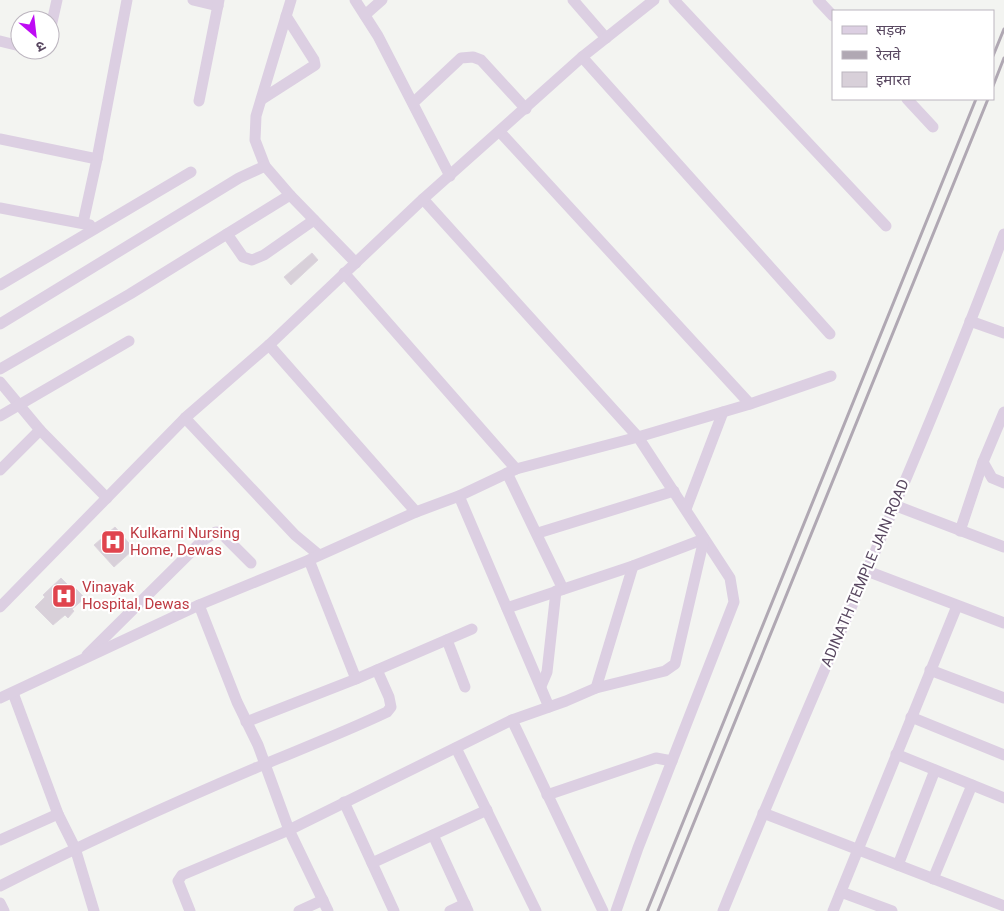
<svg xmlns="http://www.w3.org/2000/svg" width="1004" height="911" font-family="Roboto,'Noto Sans Devanagari',sans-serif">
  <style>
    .building { fill: #d8d0d9; stroke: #dcd5dd }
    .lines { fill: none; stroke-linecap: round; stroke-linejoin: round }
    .minor { stroke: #dccfe2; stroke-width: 11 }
    .rail { stroke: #b0a8b3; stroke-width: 3 }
    .labels { text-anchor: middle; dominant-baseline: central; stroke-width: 4.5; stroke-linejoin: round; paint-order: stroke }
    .health-label { font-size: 15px; fill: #be3a42; stroke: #fff; text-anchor: start }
    .street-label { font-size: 15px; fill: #584760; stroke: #fff }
  </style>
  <rect width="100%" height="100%" fill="#f3f4f1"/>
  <g class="building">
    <polygon points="312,253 318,260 291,285 284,277"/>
    <polygon points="115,527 134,549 114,567 94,545"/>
    <polygon points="61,578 74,591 76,589 85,598 72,609 74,611 68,618 65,615 53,625 35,607 45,597 43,595"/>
  </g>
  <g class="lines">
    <g class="minor">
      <polyline points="193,0 218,6"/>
      <polyline points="291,0 256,116 255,140 265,166 290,195 356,263"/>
      <polyline points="355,0 378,36 450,176"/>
      <polyline points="573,0 606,38"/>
      <polyline points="674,0 886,226"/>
      <polyline points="818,0 833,16"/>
      <polyline points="365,15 382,0"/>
      <polyline points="50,31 57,0"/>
      <polyline points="0,41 20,46"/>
      <polyline points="582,57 830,334"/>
      <polyline points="262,99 315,65 314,60 286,16"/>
      <polyline points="907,99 933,127"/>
      <polyline points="199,101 219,0"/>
      <polyline points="413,103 461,58 473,57 481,60 526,109"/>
      <polyline points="500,132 750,404"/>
      <polyline points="0,139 97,159"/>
      <polyline points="423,199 638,437 730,578 734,602 638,848 616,911"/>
      <polyline points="0,208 90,225"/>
      <polyline points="83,223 97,159 127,0"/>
      <polyline points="227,234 243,257 252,260 264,255 314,220"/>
      <polyline points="344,273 516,469"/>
      <polyline points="0,285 191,172"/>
      <polyline points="970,321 1004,333"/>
      <polyline points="0,324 239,178 265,166"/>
      <polyline points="269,345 416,512"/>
      <polyline points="0,369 130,294 290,195"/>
      <polyline points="0,382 40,430 107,498"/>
      <polyline points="1004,412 983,462 992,478 1004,483"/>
      <polyline points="0,416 129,341"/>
      <polyline points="185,418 295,535 319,555"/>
      <polyline points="0,470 40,430"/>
      <polyline points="507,473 563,589"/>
      <polyline points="459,496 549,707"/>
      <polyline points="894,505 1004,547"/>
      <polyline points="686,509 723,412"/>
      <polyline points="960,531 983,462"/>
      <polyline points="538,533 674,491"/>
      <polyline points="309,560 356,679"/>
      <polyline points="867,571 1004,623"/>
      <polyline points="199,605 237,702 258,745 289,830 328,911"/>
      <polyline points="0,607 185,418 269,345 423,199 582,57 654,0"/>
      <polyline points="507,608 633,566 704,539"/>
      <polyline points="447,640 465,687"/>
      <polyline points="87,655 202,541 216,532 221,533 251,563"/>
      <polyline points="930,670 1004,698"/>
      <polyline points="541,686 547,672 556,591"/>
      <polyline points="596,688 633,566"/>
      <polyline points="13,693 58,814 75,848 94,911"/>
      <polyline points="0,698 199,605 309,560 416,512 459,496 516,469 638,437 750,404 831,376"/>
      <polyline points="911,717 1004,755"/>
      <polyline points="512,720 603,911"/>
      <polyline points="246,722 356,679 472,629"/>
      <polyline points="456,748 536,911"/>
      <polyline points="896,754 1004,798"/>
      <polyline points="547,795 656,758 672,761"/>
      <polyline points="344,802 394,911"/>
      <polyline points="763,813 1004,906"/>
      <polyline points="433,835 468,911"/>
      <polyline points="0,840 58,814"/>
      <polyline points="372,863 487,810"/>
      <polyline points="898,865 935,770"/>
      <polyline points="933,879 972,785"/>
      <path d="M 0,886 C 87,842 175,802 265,764 C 306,747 347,731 387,712 L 391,707 L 389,697 L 377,670"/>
      <polyline points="841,892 892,911"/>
      <polyline points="0,903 4,911"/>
      <polyline points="190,911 178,881 182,875 289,830 512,720 566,701 596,688 665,671 675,664 704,539"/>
      <polyline points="299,911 323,900"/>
      <polyline points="450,911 465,904"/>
      <path d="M 723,911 C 815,685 918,463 1004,234"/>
      <polyline points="833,911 957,606"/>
    </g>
    <g class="rail">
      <polyline points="993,56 1004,29"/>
      <polyline points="993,86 1004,58"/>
      <polyline points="647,911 976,99"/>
      <polyline points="658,911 988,99"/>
    </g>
  </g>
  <defs>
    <symbol id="hospital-square" viewBox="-11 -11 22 22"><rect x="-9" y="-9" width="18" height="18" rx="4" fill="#e0444e" stroke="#fff"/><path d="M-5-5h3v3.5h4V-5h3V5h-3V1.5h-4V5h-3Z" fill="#fff"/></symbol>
  </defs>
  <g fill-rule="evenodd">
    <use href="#hospital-square" x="99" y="528" width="28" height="28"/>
    <use href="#hospital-square" x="50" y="582" width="28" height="28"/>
  </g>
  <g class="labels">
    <g class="health-label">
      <text x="130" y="533">Kulkarni Nursing<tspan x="130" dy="17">Home, Dewas</tspan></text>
      <text x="82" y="587">Vinayak<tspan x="82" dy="17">Hospital, Dewas</tspan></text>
    </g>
    <g class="street-label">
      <text transform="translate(865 573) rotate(-67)">ADINATH TEMPLE JAIN ROAD</text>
    </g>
  </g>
  <rect x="832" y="10" width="162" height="90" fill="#ffffff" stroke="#bcb5bf"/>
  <rect x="842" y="26" width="25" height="8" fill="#dccfe2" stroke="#bcb5bf"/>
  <text x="876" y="35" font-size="15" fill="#584760">सड़क</text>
  <rect x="842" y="51" width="25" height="8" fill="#b0a8b3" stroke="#bcb5bf"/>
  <text x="876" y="60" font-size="15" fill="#584760">रेलवे</text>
  <rect x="842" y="72" width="25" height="15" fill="#d8d0d9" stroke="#bcb5bf"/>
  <text x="876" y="85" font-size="15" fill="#584760">इमारत</text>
  <g transform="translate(35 35) rotate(152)"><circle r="24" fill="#ffffff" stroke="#bcb5bf"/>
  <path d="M0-4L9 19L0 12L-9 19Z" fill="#be0bf4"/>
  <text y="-8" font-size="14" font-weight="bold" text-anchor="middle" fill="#584760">उ</text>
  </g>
</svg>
